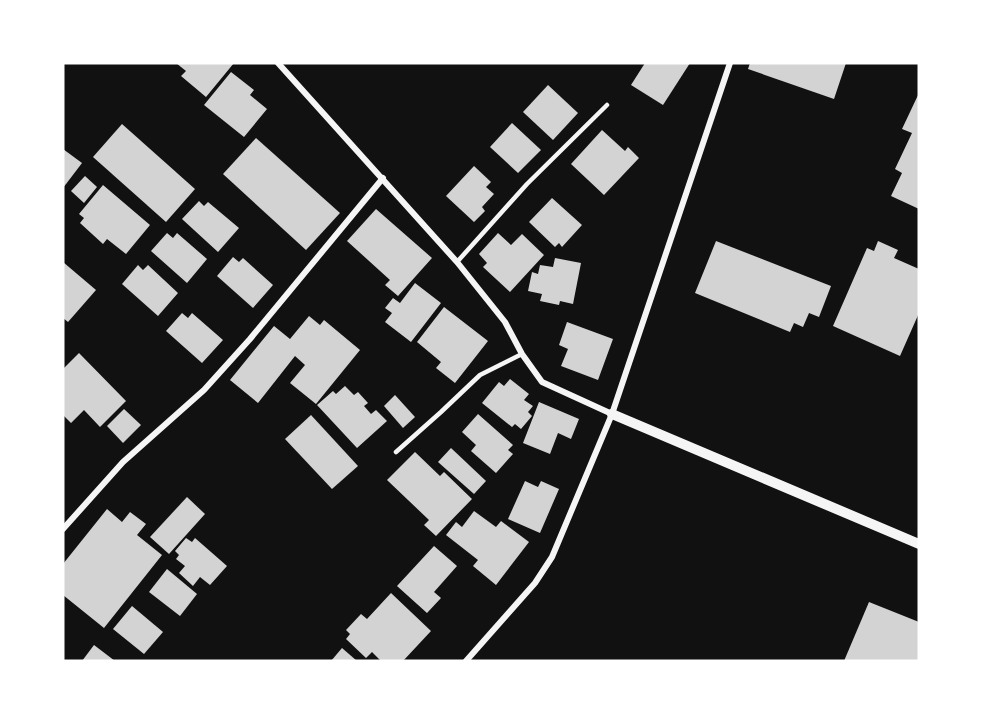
<svg xmlns="http://www.w3.org/2000/svg" width="982" height="724" font-family="Roboto,sans-serif">
  <style>
    .building { fill: #d3d3d3 }
    .lines { fill: none; stroke-linecap: round; stroke-linejoin: round }
    .service { stroke: #f5f5f5; stroke-width: 4.5 }
    .minor { stroke: #f5f5f5; stroke-width: 6 }
    .tertiary { stroke: #f5f5f5; stroke-width: 10 }
  </style>
  <rect width="100%" height="100%" fill="#111"/>
  <g class="building">
    <polygon points="176,63 234,63 206,97 181,76 186,71"/>
    <polygon points="645,63 690,63 663,105 631,85"/>
    <polygon points="750,63 846,63 834,99 748,69"/>
    <polygon points="231,72 254,90 250,95 267,109 244,137 204,105"/>
    <polygon points="548,85 578,113 553,140 523,112"/>
    <polygon points="919,93 919,209 891,196 902,173 895,169 912,133 902,129"/>
    <polygon points="512,123 541,150 518,173 490,147"/>
    <polygon points="122,124 195,189 166,222 93,157"/>
    <polygon points="602,130 625,151 628,147 639,158 604,195 571,164"/>
    <polygon points="256,138 340,213 306,250 223,174"/>
    <polygon points="63,149 82,163 63,188"/>
    <polygon points="474,166 491,182 486,187 494,194 482,207 485,211 474,222 446,196"/>
    <polygon points="85,176 97,187 84,203 71,191"/>
    <polygon points="103,185 150,225 126,254 107,239 103,244 80,223 84,218 79,214"/>
    <polygon points="552,198 582,225 562,247 559,243 555,247 529,222"/>
    <polygon points="199,201 204,206 208,202 239,228 218,252 182,219"/>
    <polygon points="376,209 432,258 398,296 385,285 390,280 347,241"/>
    <polygon points="167,233 173,238 177,233 207,259 187,283 151,251"/>
    <polygon points="498,233 511,245 522,234 544,255 510,292 483,267 487,263 479,254"/>
    <polygon points="716,241 831,286 819,317 809,313 803,327 794,323 790,332 695,293"/>
    <polygon points="878,241 898,250 894,258 919,269 919,313 900,356 833,326 867,248 874,251"/>
    <polygon points="233,257 239,262 243,258 273,285 253,308 217,276"/>
    <polygon points="555,258 581,263 573,304 560,301 559,305 540,301 542,294 528,291 532,272 538,274 540,265 553,267"/>
    <polygon points="63,262 96,290 68,322 63,318"/>
    <polygon points="138,265 143,270 148,265 178,293 158,316 122,284"/>
    <polygon points="415,283 441,303 411,342 385,322 392,313 385,308 393,298 400,303"/>
    <polygon points="444,307 488,341 455,383 436,368 441,362 417,342"/>
    <polygon points="182,313 188,318 192,313 223,340 202,363 166,331"/>
    <polygon points="309,316 320,325 324,320 360,350 316,404 290,383 305,365 295,356 258,403 230,380 274,326 290,339"/>
    <polygon points="567,322 613,339 598,380 561,366 568,349 559,345"/>
    <polygon points="79,353 126,401 100,427 84,410 71,423 63,415 63,369"/>
    <polygon points="510,379 529,394 524,400 533,406 528,412 532,416 521,429 515,424 512,427 482,403 499,382 504,386"/>
    <polygon points="345,386 354,395 358,392 368,403 364,406 371,414 376,410 387,421 357,448 317,405 333,391 336,394"/>
    <polygon points="395,395 415,417 403,428 384,406"/>
    <polygon points="539,402 579,419 571,439 558,433 550,454 523,443"/>
    <polygon points="124,409 141,425 123,443 107,426"/>
    <polygon points="478,414 513,445 508,450 513,454 496,473 471,451 476,445 462,432"/>
    <polygon points="311,415 358,466 332,489 285,439"/>
    <polygon points="451,448 486,481 474,494 438,462"/>
    <polygon points="415,452 440,476 444,472 472,499 436,536 424,525 429,520 387,480"/>
    <polygon points="525,481 538,487 541,481 559,489 540,533 508,519"/>
    <polygon points="187,497 205,514 169,554 150,537"/>
    <polygon points="107,509 122,522 130,512 146,524 137,535 162,555 104,628 63,595 63,564"/>
    <polygon points="474,511 496,527 501,521 529,542 496,585 473,566 478,560 446,535 456,522 462,527"/>
    <polygon points="186,538 192,542 195,538 227,566 210,585 200,577 193,586 179,573 185,566 176,559 179,555 175,551"/>
    <polygon points="434,546 457,566 434,592 441,598 427,613 397,586"/>
    <polygon points="167,569 197,594 180,616 149,592"/>
    <polygon points="391,593 431,631 403,661 381,661 372,652 366,658 346,639 350,634 346,630 361,614 367,619"/>
    <polygon points="869,602 919,622 919,661 844,661"/>
    <polygon points="132,606 163,632 144,654 113,629"/>
    <polygon points="94,645 115,661 82,661"/>
    <polygon points="342,648 357,661 331,661"/>
  </g>
  <g class="lines">
    <g class="service">
      <polyline points="457,262 527,184 607,105"/>
      <polyline points="396,452 441,412 480,375 522,354"/>
    </g>
    <g class="minor">
      <polyline points="278,63 457,262 505,322 522,354 542,382 612,414"/>
      <polyline points="63,529 123,462 204,390 250,339 383,178"/>
      <polyline points="466,661 535,583 552,557 612,414 730,63"/>
    </g>
    <polyline class="tertiary" points="612,414 919,544"/>
  </g>
  <rect width="982" height="724" fill="none" stroke="#ffffff" stroke-width="129"/>
</svg>
